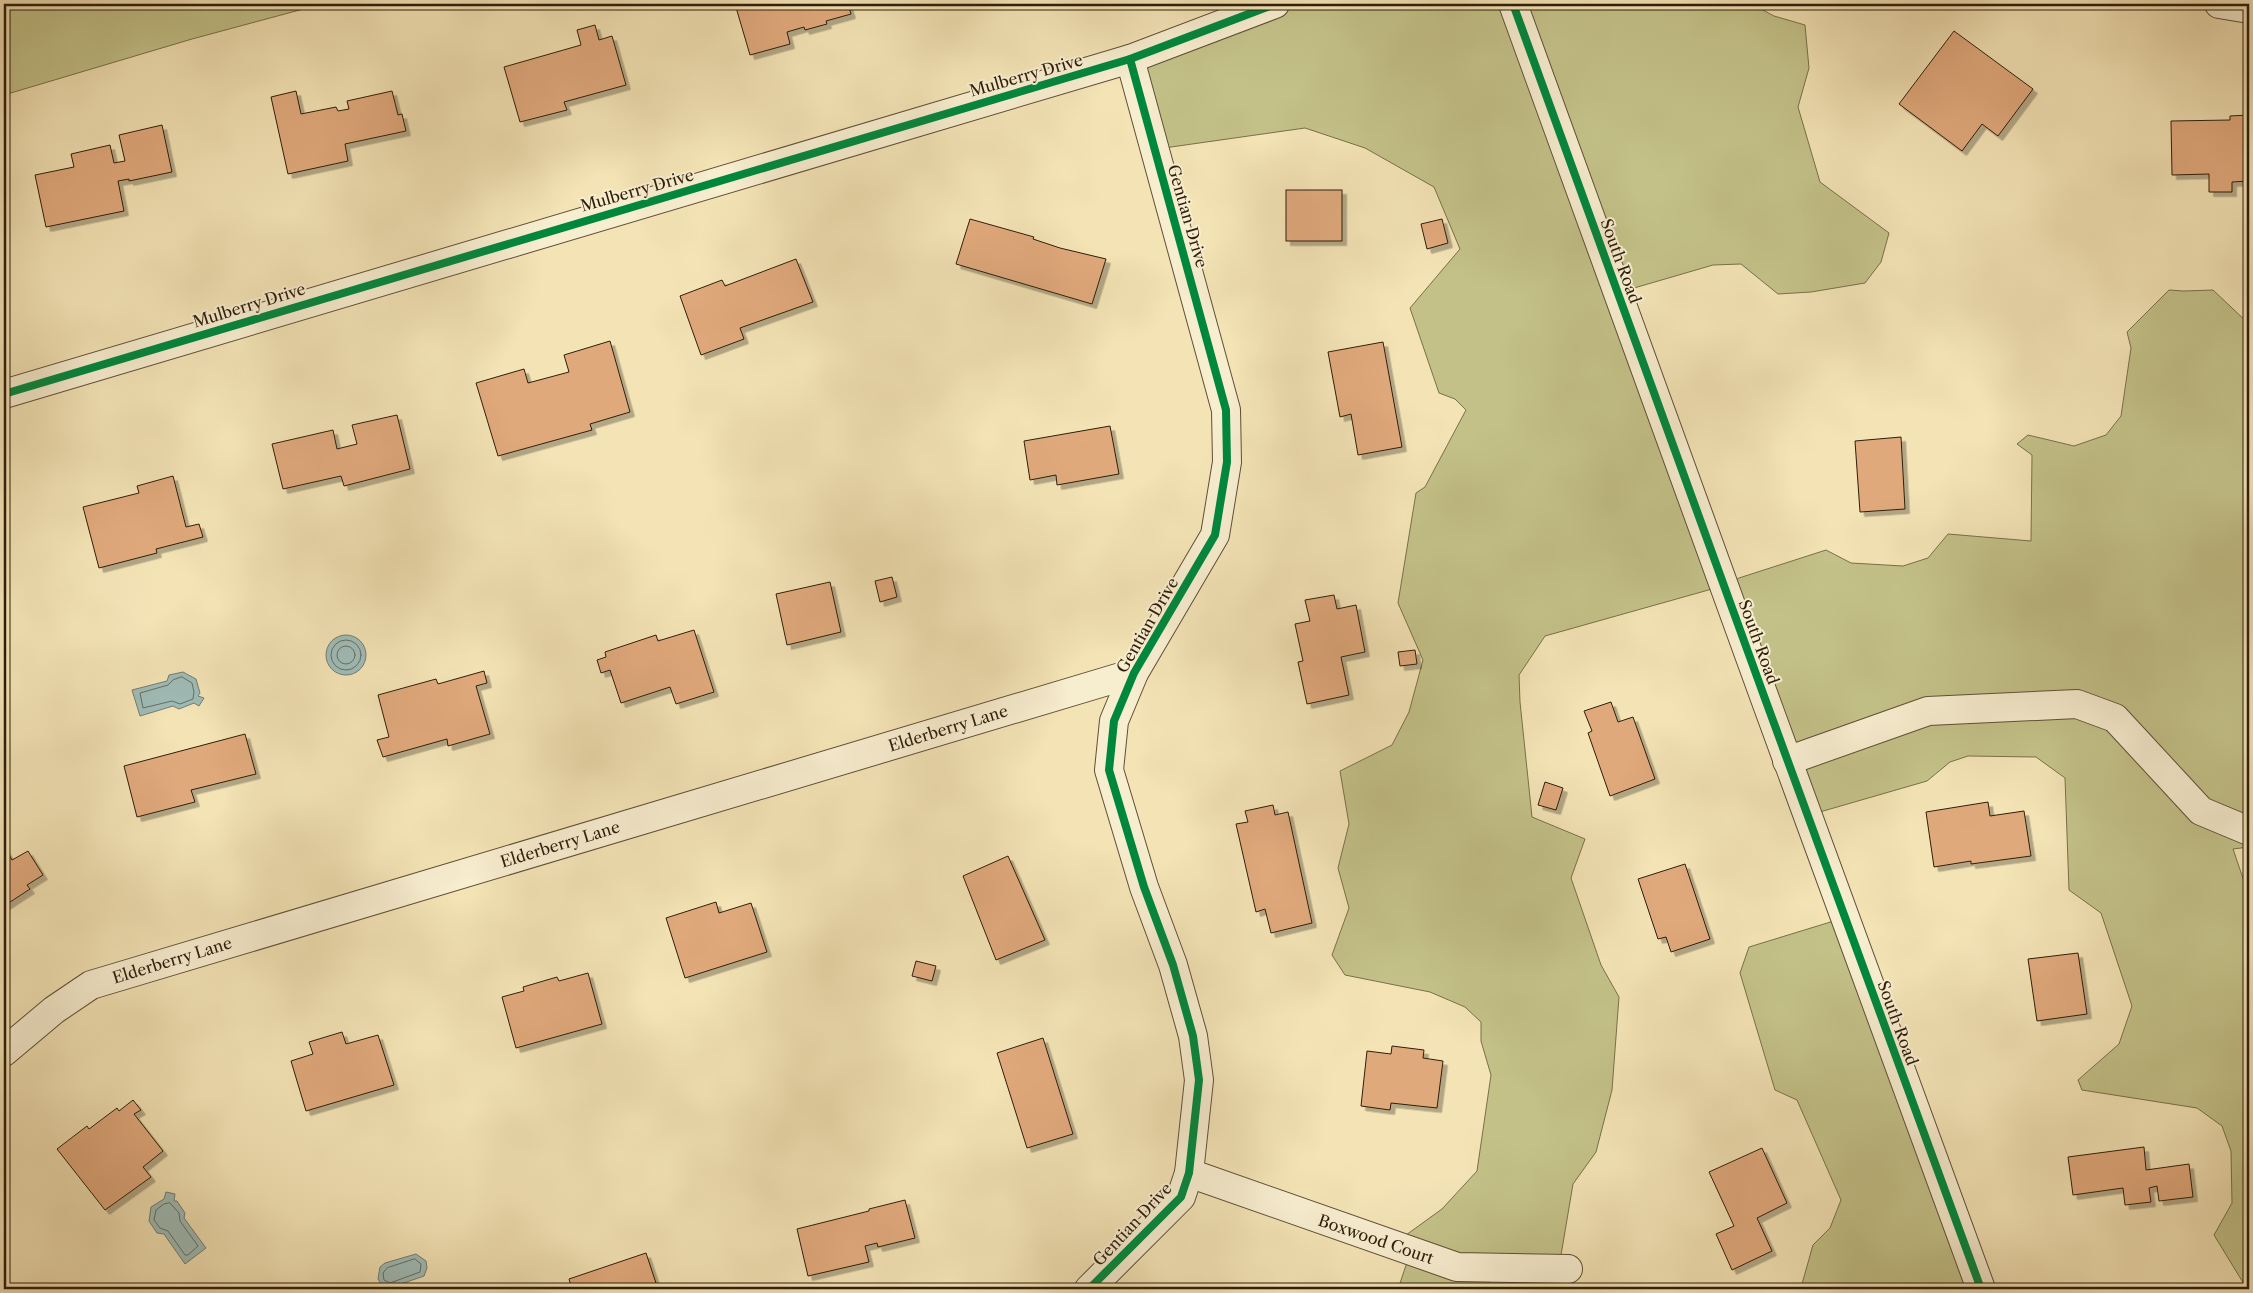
<svg xmlns="http://www.w3.org/2000/svg" width="2253" height="1293" font-family="'Libre Caslon Text',serif">
  <style>
    .green { fill: #c3c188; stroke: #78704a }
    .water { fill: #9fbcb7; stroke: #727d73 }
    .lines { fill: none; stroke-linecap: round; stroke-linejoin: round }
    .shore { stroke: #666d62; stroke-width: 1 }
    .building { fill: #e0a97c; stroke: #2e1e0c; filter: url(#shadow) }
    .minor-casing { stroke: #5f4f36; stroke-width: 30 }
    .minor { stroke: #f7edcf; stroke-width: 28 }
    .cycleway-casing { stroke: #f7edcf; stroke-width: 11 }
    .cycleway { stroke: #00873e; stroke-width: 8 }
    .labels { text-anchor: middle; dominant-baseline: central; stroke-width: 4; stroke-linejoin: round; paint-order: stroke }
    .street-label { font-size: 16px; fill: #2e1e0c; stroke: #f7edcf }
  </style>
  <defs>
    <filter id="shadow"><feDropShadow dx="4.5" dy="4.5" stdDeviation="0" flood-color="#0004"/></filter>
  </defs>
  <rect width="100%" height="100%" fill="#f3e3b5"/>
  <filter id="stains"><feTurbulence type="fractalNoise" baseFrequency=".004" numOctaves="4"/><feColorMatrix values="0 0 0 0 .2 0 0 0 0 .09 0 0 0 0 .02 0 0 0 .5 -.17"/></filter>
  <radialGradient id="worn" r=".72"><stop offset=".6" stop-color="#630" stop-opacity="0"/><stop offset="1" stop-color="#630" stop-opacity=".3"/></radialGradient>
  <g class="green">
    <polygon points="4,4 322,4 192,39 4,95"/>
    <polygon points="1287,4 1752,4 1774,16 1805,25 1809,68 1798,107 1820,182 1889,233 1881,262 1865,283 1811,292 1778,294 1741,264 1713,265 1617,293 1712,589 1545,636 1519,675 1520,702 1532,817 1585,839 1571,878 1601,965 1619,997 1612,1090 1596,1152 1573,1184 1560,1261 1490,1265 1489,1289 1398,1289 1414,1242 1406,1235 1442,1209 1477,1171 1491,1075 1481,1041 1481,1022 1465,1007 1430,992 1345,975 1332,955 1349,908 1338,868 1349,824 1340,771 1392,745 1409,712 1423,660 1398,603 1416,493 1425,487 1466,410 1455,399 1439,393 1410,308 1460,249 1434,187 1365,148 1305,128 1164,148 1138,74 1152,63"/>
    <polygon points="2169,290 2184,291 2213,290 2249,324 2249,847 2233,849 2249,896 2249,1289 2247,1289 2214,1235 2232,1203 2231,1151 2222,1126 2197,1108 2082,1090 2078,1080 2119,1044 2132,1006 2101,913 2069,890 2065,778 2036,757 1968,756 1950,762 1927,781 1806,816 1720,589 1739,578 1826,550 1851,563 1903,566 1928,558 1948,534 2031,541 2032,455 2017,444 2028,435 2074,446 2106,435 2121,416 2131,348 2127,332"/>
    <polygon points="1837,920 1979,1289 1807,1289 1802,1284 1813,1245 1830,1228 1841,1200 1797,1100 1775,1090 1740,973 1749,947"/>
  </g>
  <g class="water">
    <circle cx="346" cy="655" r="20"/>
    <polygon points="183,672 196,679 200,693 198,696 204,698 199,706 194,703 179,709 173,706 140,716 132,690 167,681 169,675"/>
    <polygon points="166,1192 175,1194 174,1201 177,1201 185,1213 184,1218 206,1248 185,1264 164,1234 157,1233 149,1221 151,1207 164,1199"/>
    <polygon points="416,1254 426,1261 427,1268 424,1276 392,1287 381,1284 378,1279 380,1267 385,1263"/>
  </g>
  <g class="lines">
    <g class="shore">
      <circle cx="346" cy="655" r="15"/>
      <circle cx="346" cy="655" r="9"/>
      <polygon points="182,677 192,683 194,692 193,699 180,704 172,701 143,708 140,693 168,685 173,680"/>
      <polygon points="170,1203 179,1213 180,1221 198,1246 188,1255 185,1255 168,1231 160,1228 154,1220 156,1210 164,1204"/>
      <polygon points="415,1259 421,1264 420,1272 390,1283 384,1280 383,1273 387,1268"/>
    </g>
  </g>
  <g class="building">
    <polygon points="735,4 848,4 851,14 826,21 827,24 805,30 804,27 787,32 790,44 750,55"/>
    <polygon points="595,25 599,40 612,36 626,85 564,102 567,110 520,122 504,67 581,45 577,30"/>
    <polygon points="1954,31 2033,89 1998,136 1982,124 1962,151 1899,104"/>
    <polygon points="296,91 301,114 336,107 338,111 349,109 347,101 392,91 398,115 402,114 406,131 345,144 348,161 288,174 271,97"/>
    <polygon points="2249,115 2249,181 2232,182 2232,192 2209,192 2209,174 2172,175 2171,121 2230,120 2230,116"/>
    <polygon points="162,125 172,172 129,181 129,179 118,181 124,211 46,227 35,175 74,167 71,154 110,145 114,163 125,161 119,135"/>
    <rect x="1286" y="190" width="56" height="51"/>
    <polygon points="970,219 1034,237 1033,239 1060,248 1106,259 1092,304 956,264"/>
    <polygon points="1442,219 1448,243 1427,249 1421,224"/>
    <polygon points="796,259 813,302 740,328 744,339 701,355 680,296 722,280 725,286"/>
    <polygon points="610,341 630,412 590,424 592,430 498,456 476,383 524,369 528,383 569,372 564,355"/>
    <polygon points="1383,342 1402,447 1358,455 1351,414 1340,417 1328,352"/>
    <polygon points="397,415 410,469 344,486 341,476 283,489 272,444 333,430 337,449 357,444 352,425"/>
    <polygon points="1110,426 1119,474 1057,485 1056,475 1030,480 1024,441"/>
    <polygon points="1901,437 1905,509 1860,512 1855,441"/>
    <polygon points="173,476 186,527 199,524 203,537 156,549 157,553 99,568 83,507 139,493 137,486"/>
    <polygon points="892,577 897,597 880,602 875,581"/>
    <polygon points="830,582 841,632 787,645 776,594"/>
    <polygon points="1334,595 1337,609 1356,605 1365,652 1341,657 1349,695 1307,704 1298,662 1303,661 1295,624 1310,621 1305,600"/>
    <polygon points="694,630 714,692 676,704 670,687 621,703 610,670 601,673 597,660 606,657 605,652 656,635 658,641"/>
    <polygon points="1415,650 1417,664 1400,666 1398,652"/>
    <polygon points="484,671 487,683 476,686 490,734 448,746 447,739 383,757 377,740 389,737 378,695 436,679 438,684"/>
    <polygon points="1611,702 1618,722 1633,717 1655,779 1610,796 1588,733 1592,731 1584,711"/>
    <polygon points="245,734 256,774 191,790 195,802 137,817 124,766"/>
    <polygon points="1545,782 1563,788 1556,810 1538,805"/>
    <polygon points="1988,802 1990,816 2024,811 2031,856 1971,864 1971,861 1934,867 1926,812"/>
    <polygon points="1273,805 1275,815 1288,812 1312,923 1271,933 1265,909 1256,912 1236,824 1248,822 1245,811"/>
    <polygon points="4,847 12,860 28,851 43,875 27,885 30,889 4,906"/>
    <polygon points="1008,856 1045,940 996,960 963,876"/>
    <polygon points="1685,864 1710,939 1671,952 1666,937 1658,939 1638,879"/>
    <polygon points="716,902 719,913 751,903 767,952 685,978 666,918"/>
    <polygon points="2078,953 2087,1014 2037,1021 2028,959"/>
    <polygon points="916,961 936,966 932,981 912,976"/>
    <polygon points="588,973 602,1024 516,1048 502,997 524,991 523,987 557,977 559,981"/>
    <polygon points="342,1032 346,1044 378,1035 394,1085 306,1111 291,1061 313,1054 309,1042"/>
    <polygon points="1043,1038 1073,1134 1027,1148 997,1053"/>
    <polygon points="1392,1046 1424,1050 1423,1058 1443,1061 1437,1108 1391,1103 1390,1110 1361,1106 1367,1051 1391,1054"/>
    <polygon points="133,1100 141,1110 134,1114 163,1151 143,1167 151,1177 105,1210 57,1149 87,1126 89,1129 117,1108 119,1111"/>
    <polygon points="2144,1147 2146,1170 2189,1164 2193,1197 2159,1201 2157,1186 2149,1188 2151,1202 2125,1205 2123,1188 2073,1195 2068,1157"/>
    <polygon points="1762,1148 1787,1203 1757,1218 1772,1251 1732,1270 1716,1234 1734,1226 1709,1172"/>
    <polygon points="905,1200 915,1238 878,1247 877,1243 865,1246 869,1262 808,1276 797,1229 869,1211 869,1209"/>
    <polygon points="646,1253 658,1289 572,1289 569,1279"/>
  </g>
  <g class="lines">
    <defs>
      <g id="minor">
        <polyline points="1513,4 1764,696 1981,1289"/>
        <polyline points="2219,4 2249,9"/>
        <polyline points="4,394 1130,59 1275,4"/>
        <polyline points="1787,761 1928,711 2077,704 2115,718 2201,811 2249,831"/>
        <polyline points="4,1052 54,1010 91,985 1134,673"/>
        <polyline points="1189,1173 1457,1267 1568,1269"/>
        <polyline points="1089,1289 1181,1197 1189,1173 1199,1080 1193,1036 1173,965 1144,887 1109,770 1114,721 1134,673 1215,535 1227,462 1226,410 1130,59"/>
      </g>
    </defs>
    <use href="#minor" class="minor-casing"/>
    <use href="#minor" class="minor"/>
    <defs>
      <g id="cycleway">
        <polyline points="1513,4 1764,696 1981,1289"/>
        <polyline points="4,394 1130,59 1275,4"/>
        <polyline points="1089,1289 1181,1197 1189,1173 1199,1080 1193,1036 1173,965 1144,887 1109,770 1114,721 1134,673 1215,535 1227,462 1226,410 1130,59"/>
      </g>
    </defs>
    <use href="#cycleway" class="cycleway-casing"/>
    <use href="#cycleway" class="cycleway"/>
  </g>
  <g class="labels">
    <g class="street-label">
      <text transform="translate(1026 75) rotate(-16)">Mulberry Drive</text>
      <text transform="translate(637 190) rotate(-16)">Mulberry Drive</text>
      <text transform="translate(1188 216) rotate(74)">Gentian Drive</text>
      <text transform="translate(1621 261) rotate(70)">South Road</text>
      <text transform="translate(249 305) rotate(-17)">Mulberry Drive</text>
      <text transform="translate(1147 625) rotate(-60)">Gentian Drive</text>
      <text transform="translate(1759 642) rotate(70)">South Road</text>
      <text transform="translate(948 728) rotate(-17)">Elderberry Lane</text>
      <text transform="translate(560 844) rotate(-17)">Elderberry Lane</text>
      <text transform="translate(172 960) rotate(-17)">Elderberry Lane</text>
      <text transform="translate(1898 1023) rotate(70)">South Road</text>
      <text transform="translate(1132 1224) rotate(-47)">Gentian Drive</text>
      <text transform="translate(1376 1239) rotate(19)">Boxwood Court</text>
    </g>
  </g>
  <rect width="2253" height="1293" fill="none" stroke="#f3e3b5" stroke-width="20"/>
  <rect x="5" y="5" width="2243" height="1283" fill="none" stroke="#2e1e0c" stroke-width="2.5"/>
  <rect x="10" y="10" width="2233" height="1273" fill="none" stroke="#2e1e0c"/>
  <rect width="100%" height="100%" filter="url(#stains)"/>
  <rect width="100%" height="100%" fill="url(#worn)"/>
</svg>
